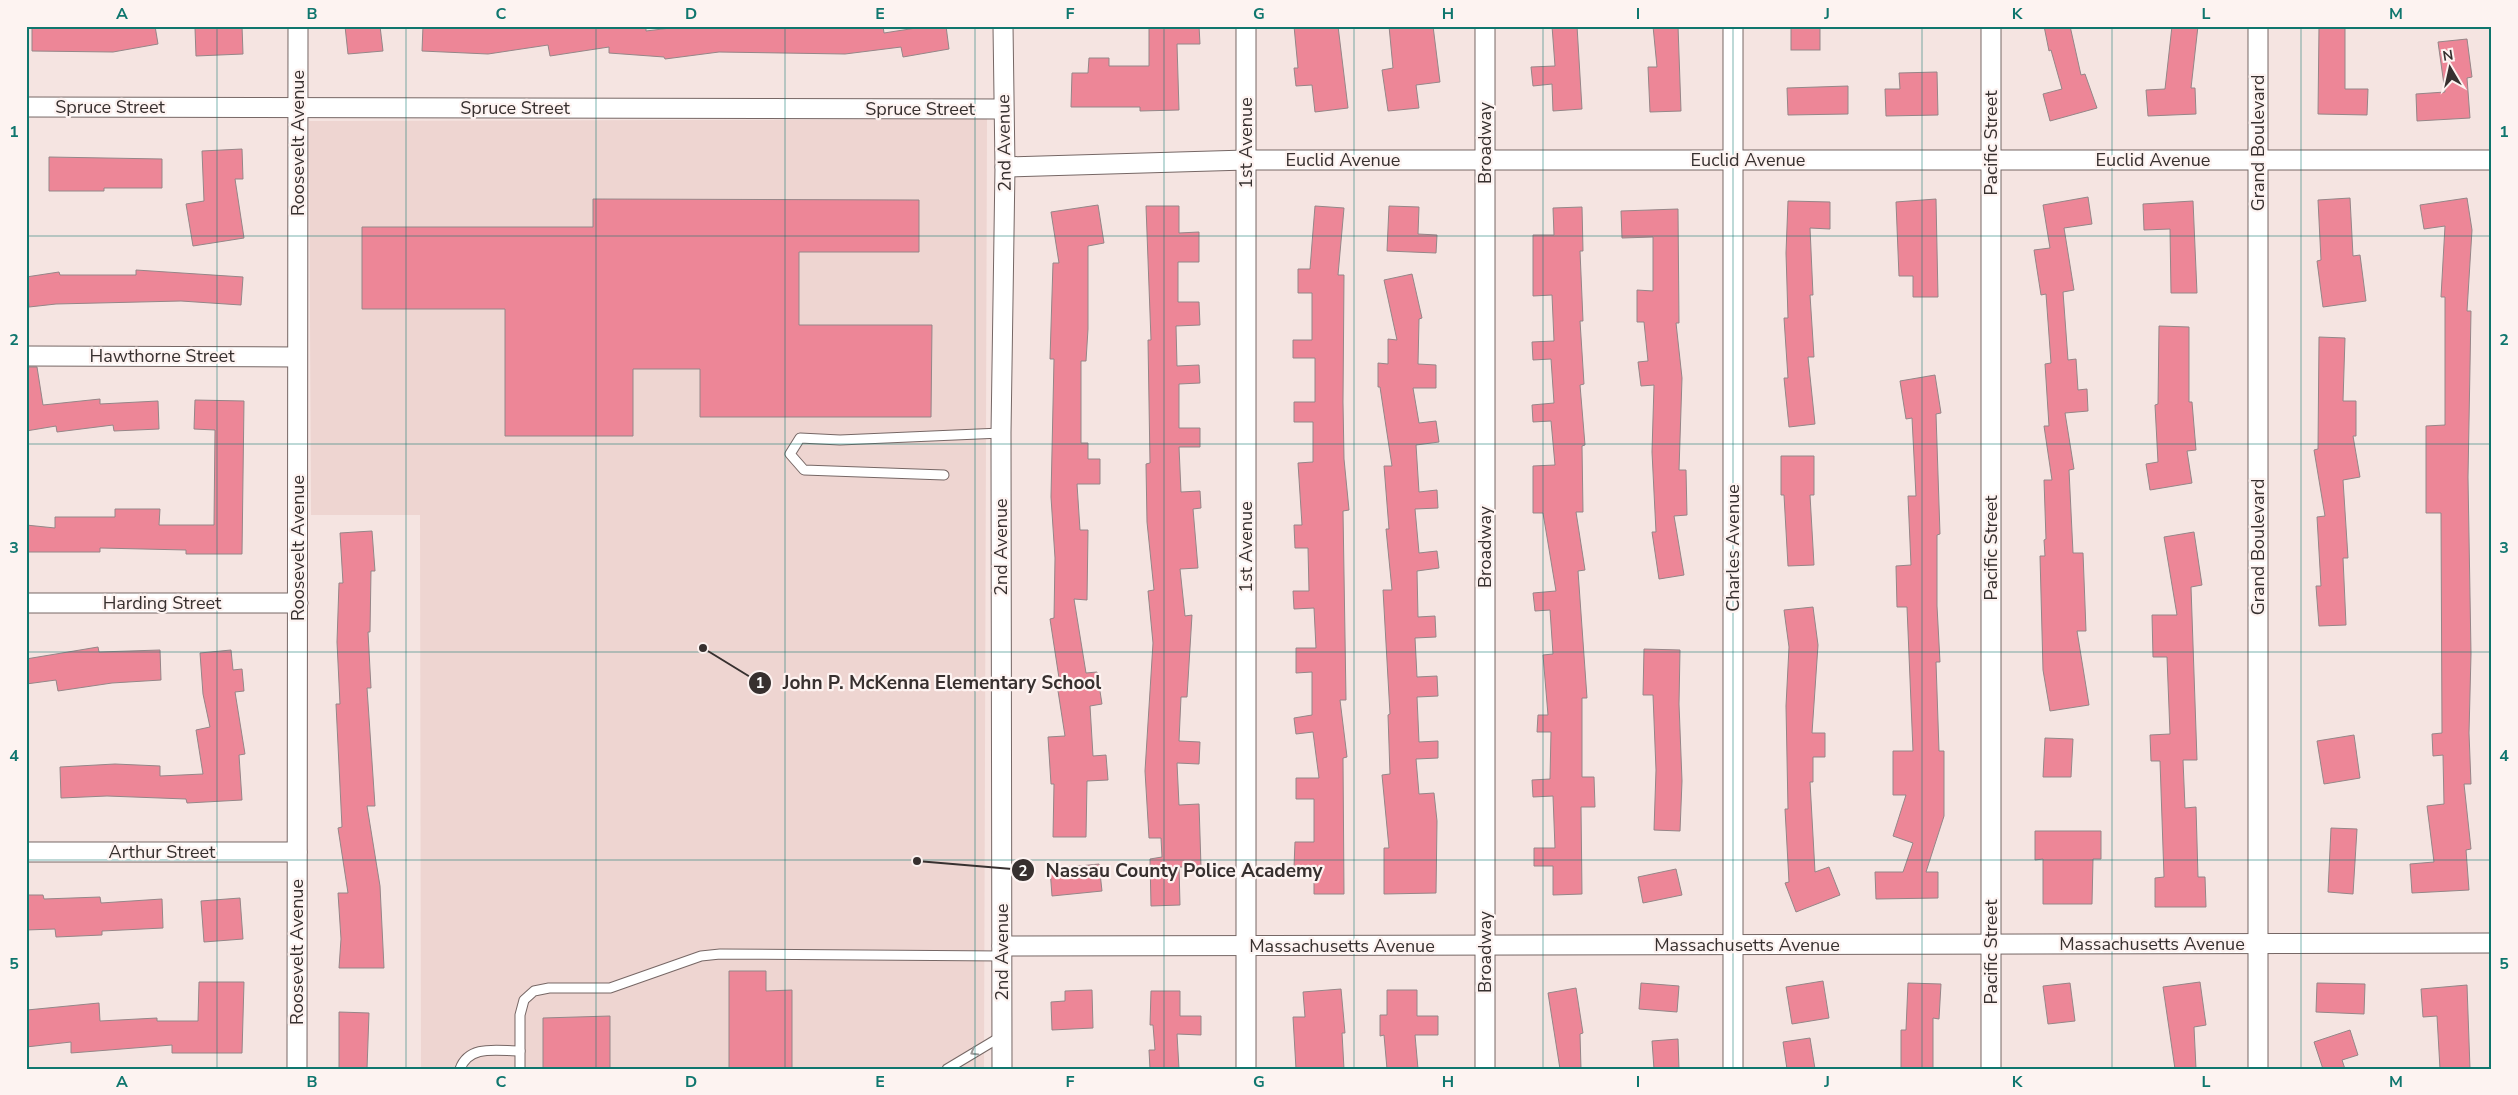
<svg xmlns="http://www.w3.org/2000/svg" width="2518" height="1095" font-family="'Nunito Sans',sans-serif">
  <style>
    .built { fill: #eed5d1 }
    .building { fill: #ed8697; stroke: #958688 }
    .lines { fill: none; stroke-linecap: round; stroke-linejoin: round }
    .lane-casing { stroke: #766765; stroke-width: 11 }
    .street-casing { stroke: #766765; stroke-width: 21 }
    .lane { stroke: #fff; stroke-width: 9 }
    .street { stroke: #fff; stroke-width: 19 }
    .oneway { stroke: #9b9897 }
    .grid { fill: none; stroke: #0f766e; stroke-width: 1; stroke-opacity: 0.55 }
    .labels { text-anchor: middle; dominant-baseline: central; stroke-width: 4.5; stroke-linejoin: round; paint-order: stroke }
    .street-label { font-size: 18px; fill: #37302f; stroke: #fdf3f1 }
    .leader { fill: none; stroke: #37302f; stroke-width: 2 }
    .callout-dot { fill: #37302f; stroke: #fdf3f1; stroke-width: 2 }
    .mark-label { font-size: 15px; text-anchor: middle; font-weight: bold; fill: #fff }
    .callout-label { font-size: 19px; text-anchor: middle; font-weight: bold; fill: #37302f; stroke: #fdf3f1; stroke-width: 4.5; stroke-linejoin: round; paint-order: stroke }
    .neatline { fill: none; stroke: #0f766e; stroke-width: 2 }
    .grid-label { font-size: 16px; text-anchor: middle; font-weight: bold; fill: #0f766e }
  </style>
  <rect width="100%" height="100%" fill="#f5e4e1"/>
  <polygon class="built" points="987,119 984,1069 421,1069 420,515 311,515 309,121"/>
  <g class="building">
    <polygon points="32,26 155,26 158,44 113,52 32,51"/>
    <polygon points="242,26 243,54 196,56 195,28"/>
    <polygon points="345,26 380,26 383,51 348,54"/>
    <polygon points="423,26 646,26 646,31 687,26 883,26 884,33 929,26 946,26 949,49 903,57 901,47 845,54 719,52 665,59 664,57 609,53 609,47 550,56 548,45 488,54 422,51"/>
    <polygon points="1149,26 1199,26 1200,44 1177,44 1179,110 1140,111 1140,107 1071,107 1072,73 1088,73 1089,58 1109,58 1109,66 1149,66"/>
    <polygon points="1294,26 1338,26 1348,108 1315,112 1312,85 1296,86 1294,68 1298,68"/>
    <polygon points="1389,26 1433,26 1440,82 1416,85 1419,108 1388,111 1382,70 1393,68"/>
    <polygon points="1552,26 1577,26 1582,109 1553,111 1552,84 1533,86 1531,67 1555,66"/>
    <polygon points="1653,26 1678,26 1681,111 1650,112 1648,67 1657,67"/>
    <rect x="1791" y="26" width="29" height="24"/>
    <polygon points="2044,26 2070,26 2081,75 2085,74 2097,108 2050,121 2043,94 2062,89 2051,50 2049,51"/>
    <polygon points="2172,26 2198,26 2191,88 2195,88 2196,114 2148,116 2146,90 2165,89"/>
    <polygon points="2319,26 2345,26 2345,89 2368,89 2367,115 2318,114"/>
    <polygon points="2467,39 2472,77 2467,78 2470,118 2417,121 2416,94 2445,92 2438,42"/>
    <polygon points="1937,72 1938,115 1886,116 1885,89 1900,89 1899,73"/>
    <polygon points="1848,86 1848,114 1788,115 1787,88"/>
    <polygon points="242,149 243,179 235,179 244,238 193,246 186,204 204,201 202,151"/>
    <polygon points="49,157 162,159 162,188 104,188 104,191 49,191"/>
    <polygon points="2088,197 2092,224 2064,228 2074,290 2063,292 2068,360 2076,359 2078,390 2087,389 2088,411 2065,413 2074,469 2069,470 2073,553 2083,553 2086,631 2077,631 2089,705 2050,711 2043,670 2040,556 2045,556 2044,540 2046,539 2044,480 2052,480 2044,426 2049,426 2045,364 2051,363 2046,294 2041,295 2034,250 2050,248 2043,205"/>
    <polygon points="2350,198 2353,256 2360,255 2366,301 2323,307 2317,261 2321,260 2318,200"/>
    <polygon points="2467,198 2472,230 2467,311 2471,311 2468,477 2471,654 2469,733 2471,784 2464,784 2471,849 2466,850 2469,890 2412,893 2410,864 2434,862 2427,806 2444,804 2443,755 2433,756 2432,734 2442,733 2441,513 2426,513 2426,426 2445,425 2445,297 2441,297 2445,226 2424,229 2420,205"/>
    <polygon points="593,199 919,200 919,252 799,252 799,325 932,325 931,417 700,417 700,369 633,369 633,436 505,436 505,309 362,309 362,227 593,227"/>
    <polygon points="1936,199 1938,297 1913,297 1913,276 1899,276 1896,202"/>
    <polygon points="1788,201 1830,202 1830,229 1810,228 1813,295 1810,295 1814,357 1808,357 1815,424 1789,427 1784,378 1788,378 1784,318 1788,318 1786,253"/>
    <polygon points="2193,201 2197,293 2171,293 2170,229 2144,230 2143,204"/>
    <polygon points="1098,205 1104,243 1088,246 1088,329 1086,361 1081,361 1081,443 1088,443 1088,459 1100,459 1100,484 1077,484 1080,530 1088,530 1087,600 1074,599 1086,673 1097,672 1102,704 1090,706 1093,756 1106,755 1108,780 1087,781 1086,837 1053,837 1054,784 1051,784 1048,737 1065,736 1056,678 1059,678 1050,619 1054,618 1055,558 1051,497 1054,359 1050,359 1053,263 1059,263 1051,212"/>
    <polygon points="1146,206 1179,206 1179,233 1199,232 1199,262 1178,262 1178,302 1199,302 1200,325 1176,326 1177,366 1199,365 1200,383 1179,384 1179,428 1200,428 1200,447 1179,447 1181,492 1200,491 1201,508 1193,509 1198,568 1180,569 1185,616 1192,615 1187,697 1181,697 1179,741 1200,742 1199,764 1177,763 1179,805 1199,804 1201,867 1179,867 1180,905 1151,906 1150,859 1162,857 1161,838 1149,838 1145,771 1153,643 1148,591 1154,590 1147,522 1146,464 1150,463 1148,340 1151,340"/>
    <polygon points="1315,206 1344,208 1338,275 1344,275 1343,402 1344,459 1349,510 1343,511 1346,700 1340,700 1347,757 1343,758 1344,894 1314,894 1314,868 1294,867 1295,842 1314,842 1314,799 1296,799 1296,778 1319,778 1313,732 1296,734 1294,718 1312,715 1312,672 1296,673 1296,648 1316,648 1314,608 1294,609 1293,591 1309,591 1308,548 1295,548 1294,525 1302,525 1298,463 1313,462 1313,422 1294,422 1294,402 1315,402 1315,358 1293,358 1293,340 1312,340 1312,293 1298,293 1298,269 1310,269"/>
    <polygon points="1389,206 1419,207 1418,234 1437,235 1436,253 1387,251"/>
    <polygon points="1582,207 1583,251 1580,251 1583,321 1580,321 1584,384 1580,385 1585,445 1582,446 1583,512 1576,512 1585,570 1578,571 1587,698 1582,698 1582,777 1594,777 1595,807 1581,807 1582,894 1553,895 1553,866 1534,866 1534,848 1555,848 1553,796 1533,797 1532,780 1550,779 1551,732 1537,732 1538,715 1548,715 1543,655 1553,654 1550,610 1535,611 1533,593 1556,591 1543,513 1533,513 1533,466 1555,465 1551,421 1533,422 1532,405 1554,403 1551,359 1533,360 1532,342 1554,341 1552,295 1533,296 1533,235 1554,235 1553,208"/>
    <polygon points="1678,209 1679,323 1676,323 1682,378 1679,470 1686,470 1687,515 1674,516 1684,575 1659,579 1652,532 1656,532 1652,452 1654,385 1641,386 1638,362 1648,361 1644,322 1637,322 1637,290 1653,291 1653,237 1622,238 1621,211"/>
    <polygon points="136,270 243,277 241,305 181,301 56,304 29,307 26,277 59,272 60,275 136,275"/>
    <polygon points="1412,274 1422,318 1419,319 1418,364 1436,365 1436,388 1413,388 1419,423 1436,421 1439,442 1416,445 1419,492 1437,490 1438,508 1415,509 1419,553 1437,551 1439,568 1417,571 1418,617 1435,616 1436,637 1415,638 1417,677 1437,676 1438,696 1417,697 1419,742 1438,741 1438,758 1416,759 1419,794 1434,793 1437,821 1436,893 1384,894 1384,848 1389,848 1382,775 1390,774 1388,715 1390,714 1383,590 1392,590 1386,529 1389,529 1384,466 1392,466 1380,387 1378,387 1378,363 1388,364 1388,339 1397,340 1384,280"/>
    <polygon points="2159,326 2189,327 2189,402 2192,402 2196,450 2187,451 2192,483 2150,490 2146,464 2158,462 2155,405 2158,404"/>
    <polygon points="2319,337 2345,338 2343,401 2356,401 2356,436 2353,436 2360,477 2343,480 2348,558 2343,558 2346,625 2319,626 2316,586 2321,586 2317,517 2325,516 2314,450 2318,449"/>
    <polygon points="26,367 37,367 43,405 100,399 100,404 158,401 159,429 114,431 113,425 57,432 56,426 26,431"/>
    <polygon points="1935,375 1941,413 1936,414 1940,534 1937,535 1937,606 1940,662 1936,662 1939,751 1944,751 1944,816 1926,872 1938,872 1938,898 1876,899 1875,872 1903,872 1913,843 1893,836 1906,795 1893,795 1893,751 1913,751 1907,607 1897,607 1896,566 1911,565 1908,496 1916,496 1912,418 1906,419 1900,381"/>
    <polygon points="195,400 244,401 242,554 186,554 186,550 100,548 100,552 26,552 26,525 55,528 55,517 115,517 115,509 160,509 159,525 214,525 215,430 194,429"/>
    <polygon points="1781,456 1814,456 1814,495 1810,495 1814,565 1788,566 1784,495 1781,495"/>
    <polygon points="372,531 375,571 371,571 370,632 368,632 371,688 367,688 375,806 367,806 380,886 384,968 339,968 341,939 338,893 348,893 338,828 342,827 336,704 340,704 337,642 339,583 343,583 340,533"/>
    <polygon points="2194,532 2202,585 2191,587 2197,760 2183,760 2185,808 2196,807 2198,877 2205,877 2206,907 2155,907 2155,878 2164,877 2160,761 2151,761 2150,735 2170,734 2167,657 2153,657 2152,615 2177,615 2164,537"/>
    <polygon points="1813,607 1818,645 1812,733 1825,733 1825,757 1813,757 1813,782 1810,782 1815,872 1829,867 1840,895 1796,912 1785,883 1789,882 1785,809 1788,809 1786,706 1789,647 1784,610"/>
    <polygon points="98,647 99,652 160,650 161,680 112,683 58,691 56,680 26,684 26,659"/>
    <polygon points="1644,649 1680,650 1679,704 1682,781 1680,831 1654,830 1656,770 1653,695 1643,695"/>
    <polygon points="231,650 233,670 242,669 244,691 235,692 245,754 239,755 242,800 187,803 186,799 107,796 61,798 60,767 115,764 160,766 160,776 203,774 196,730 210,727 203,694 200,653"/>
    <polygon points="2354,735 2360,778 2324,784 2317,741"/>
    <polygon points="2045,738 2073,739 2071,777 2043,777"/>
    <polygon points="2331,828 2357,829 2353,894 2328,892"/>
    <polygon points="2035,831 2101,831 2101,859 2093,859 2092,904 2043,904 2043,859 2035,860"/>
    <polygon points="1099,864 1102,891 1052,896 1050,869"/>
    <polygon points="1676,869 1682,895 1643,903 1638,877"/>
    <polygon points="26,895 43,895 44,899 100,897 101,903 162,899 163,928 102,931 102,935 56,937 55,929 26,930"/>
    <polygon points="240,898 243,939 204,942 201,901"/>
    <polygon points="729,971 766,971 766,991 792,990 792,1069 729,1069"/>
    <polygon points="1823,981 1829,1018 1792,1024 1786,987"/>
    <polygon points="199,982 244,982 242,1053 172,1053 172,1045 71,1053 71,1042 26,1047 27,1010 99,1003 100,1021 157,1018 157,1021 198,1021"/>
    <polygon points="2200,982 2206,1025 2194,1027 2196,1069 2175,1069 2163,987"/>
    <polygon points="1641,983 1679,986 1677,1012 1639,1009"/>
    <polygon points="1908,983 1941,984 1939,1019 1933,1018 1933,1069 1901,1069 1901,1030 1906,1030"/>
    <polygon points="2070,983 2075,1021 2048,1024 2043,986"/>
    <polygon points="2317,983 2365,984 2364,1014 2316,1012"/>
    <polygon points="2467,985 2470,1069 2440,1069 2437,1016 2423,1017 2421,989"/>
    <polygon points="1576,988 1583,1033 1580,1034 1581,1069 1560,1069 1548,993"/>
    <polygon points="1341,989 1345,1033 1342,1033 1344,1069 1296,1069 1293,1017 1305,1017 1303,992"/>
    <polygon points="1092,990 1093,1028 1052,1030 1051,1002 1065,1001 1065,991"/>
    <polygon points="1387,990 1417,990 1417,1016 1438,1016 1438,1035 1415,1035 1418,1069 1387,1069 1384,1035 1380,1036 1380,1015 1387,1015"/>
    <polygon points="1151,991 1180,991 1180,1016 1201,1016 1201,1035 1177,1034 1179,1069 1150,1069 1149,1050 1155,1050 1153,1025 1150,1025"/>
    <polygon points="339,1012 369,1013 367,1069 339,1069"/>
    <polygon points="610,1016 610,1069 543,1069 543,1018"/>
    <polygon points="2350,1030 2358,1055 2342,1060 2345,1069 2323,1069 2314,1042"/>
    <polygon points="1810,1038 1815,1069 1787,1069 1783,1042"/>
    <polygon points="1678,1039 1679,1069 1654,1069 1652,1041"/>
  </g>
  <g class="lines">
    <defs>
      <g id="lane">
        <polyline points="944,475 804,470 790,454 800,438 840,440 1001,433"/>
        <path d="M 460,1069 C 469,1044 498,1051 520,1051"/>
        <polyline points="520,1069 520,1015 524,1000 534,991 549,988 610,988 701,956 720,954 1002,956"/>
        <polyline points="947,1069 1002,1036"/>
      </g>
      <g id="street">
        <polyline points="2258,26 2258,1069"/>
        <polyline points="26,107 1003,109"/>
        <polyline points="1005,167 1246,160 2492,160"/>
        <polyline points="26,356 297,357"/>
        <polyline points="26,603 298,603"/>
        <polyline points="26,852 297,852"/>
        <polyline points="1002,946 2492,943"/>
        <polyline points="297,1069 298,26"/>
        <polyline points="1002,1069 1001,433 1005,167 1003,26"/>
        <polyline points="1246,1069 1246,26"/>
        <polyline points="1485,1069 1485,26"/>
        <polyline points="1733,1069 1733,26"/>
        <polyline points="1991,1069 1991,26"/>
      </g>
    </defs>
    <use href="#lane" class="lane-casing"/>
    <use href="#street" class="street-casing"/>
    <use href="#lane" class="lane"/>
    <use href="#street" class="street"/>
  </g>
  <defs><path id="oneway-chevron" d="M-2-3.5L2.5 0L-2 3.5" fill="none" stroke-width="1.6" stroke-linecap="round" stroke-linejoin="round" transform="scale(1.25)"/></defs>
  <use class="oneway" href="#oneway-chevron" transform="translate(974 1052) rotate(150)"/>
  <path class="grid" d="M 217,26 L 217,1069M 406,26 L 406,1069M 596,26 L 596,1069M 785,26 L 785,1069M 975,26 L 975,1069M 1164,26 L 1164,1069M 1354,26 L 1354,1069M 1543,26 L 1543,1069M 1733,26 L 1733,1069M 1922,26 L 1922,1069M 2112,26 L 2112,1069M 2301,26 L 2301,1069M 26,236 L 2492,236M 26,444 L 2492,444M 26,652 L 2492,652M 26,860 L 2492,860"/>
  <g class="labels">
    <g class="street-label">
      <text x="110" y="107">Spruce Street</text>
      <text x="515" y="108">Spruce Street</text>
      <text x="920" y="109">Spruce Street</text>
      <text transform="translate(298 143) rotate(-90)">Roosevelt Avenue</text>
      <text transform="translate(1004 143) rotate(-91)">2nd Avenue</text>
      <text transform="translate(1246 143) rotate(-90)">1st Avenue</text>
      <text transform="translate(1485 143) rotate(-90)">Broadway</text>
      <text transform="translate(1991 143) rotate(-90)">Pacific Street</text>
      <text transform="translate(2258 143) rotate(-90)">Grand Boulevard</text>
      <text x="1343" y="160">Euclid Avenue</text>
      <text x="1748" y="160">Euclid Avenue</text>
      <text x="2153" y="160">Euclid Avenue</text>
      <text x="162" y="356">Hawthorne Street</text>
      <text transform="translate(1001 547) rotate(-90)">2nd Avenue</text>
      <text transform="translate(1246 547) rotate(-90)">1st Avenue</text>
      <text transform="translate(1485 547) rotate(-90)">Broadway</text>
      <text transform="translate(2258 547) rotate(-90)">Grand Boulevard</text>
      <text transform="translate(298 548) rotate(-90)">Roosevelt Avenue</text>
      <text transform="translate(1733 548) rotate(-90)">Charles Avenue</text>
      <text transform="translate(1991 548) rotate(-90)">Pacific Street</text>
      <text x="162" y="603">Harding Street</text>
      <text x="162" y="852">Arthur Street</text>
      <text x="2152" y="944">Massachusetts Avenue</text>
      <text x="1747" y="945">Massachusetts Avenue</text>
      <text x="1342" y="946">Massachusetts Avenue</text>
      <text transform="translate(297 952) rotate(-90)">Roosevelt Avenue</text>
      <text transform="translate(1002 952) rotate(-90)">2nd Avenue</text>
      <text transform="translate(1485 952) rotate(-90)">Broadway</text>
      <text transform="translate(1991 952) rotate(-90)">Pacific Street</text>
    </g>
  </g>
  <path class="leader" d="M703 648L760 683M917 861L1023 870"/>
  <g class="callout-dot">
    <circle cx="703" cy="648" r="5"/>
    <circle cx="917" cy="861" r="5"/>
    <circle cx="760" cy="683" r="12"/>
    <circle cx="1023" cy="870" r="12"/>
  </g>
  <g class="mark-label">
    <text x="760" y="688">1</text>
    <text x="1023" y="876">2</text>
  </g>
  <g class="callout-label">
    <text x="942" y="689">John P. McKenna Elementary School</text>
    <text x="1184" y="877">Nassau County Police Academy</text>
  </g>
  <rect width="2518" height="1095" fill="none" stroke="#fdf3f1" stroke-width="55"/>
  <g transform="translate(2450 68) rotate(351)" stroke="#fdf3f1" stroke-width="4" paint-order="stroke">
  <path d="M0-4L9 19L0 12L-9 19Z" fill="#37302f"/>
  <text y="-8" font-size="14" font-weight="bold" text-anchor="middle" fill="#37302f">N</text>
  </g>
  <rect x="28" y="28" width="2462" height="1040" class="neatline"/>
  <g class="grid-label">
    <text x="122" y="19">A</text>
    <text x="312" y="19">B</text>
    <text x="501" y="19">C</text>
    <text x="691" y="19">D</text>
    <text x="880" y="19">E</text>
    <text x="1070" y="19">F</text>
    <text x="1259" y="19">G</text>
    <text x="1448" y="19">H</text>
    <text x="1638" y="19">I</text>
    <text x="1827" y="19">J</text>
    <text x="2017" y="19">K</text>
    <text x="2206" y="19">L</text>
    <text x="2396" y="19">M</text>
    <text x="14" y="137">1</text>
    <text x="2504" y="137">1</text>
    <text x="14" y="345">2</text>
    <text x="2504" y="345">2</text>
    <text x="14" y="553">3</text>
    <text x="2504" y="553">3</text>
    <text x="14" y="761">4</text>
    <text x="2504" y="761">4</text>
    <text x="14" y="969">5</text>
    <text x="2504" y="969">5</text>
    <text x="122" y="1087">A</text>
    <text x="312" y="1087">B</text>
    <text x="501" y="1087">C</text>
    <text x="691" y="1087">D</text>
    <text x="880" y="1087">E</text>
    <text x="1070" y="1087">F</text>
    <text x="1259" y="1087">G</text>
    <text x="1448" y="1087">H</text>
    <text x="1638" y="1087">I</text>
    <text x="1827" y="1087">J</text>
    <text x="2017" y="1087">K</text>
    <text x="2206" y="1087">L</text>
    <text x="2396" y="1087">M</text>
  </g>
</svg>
